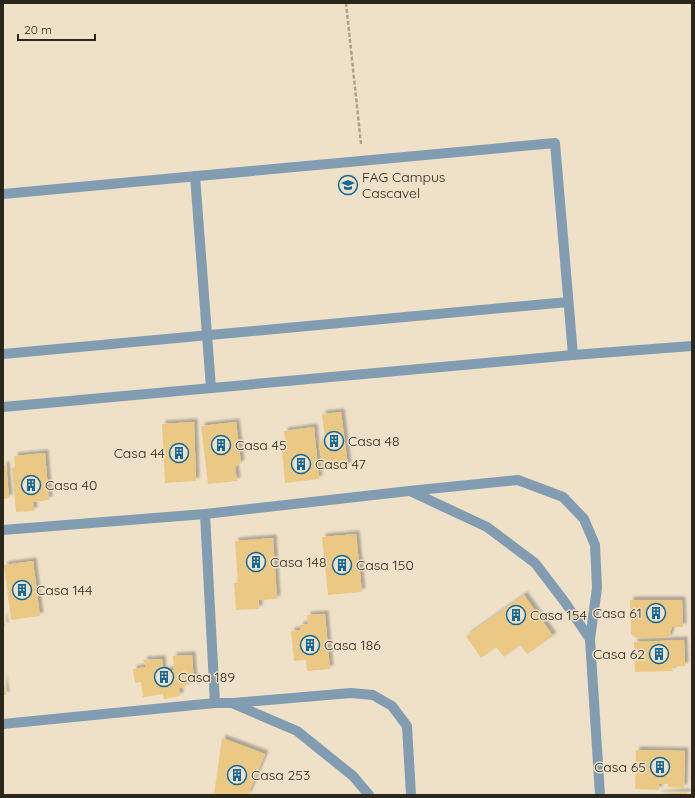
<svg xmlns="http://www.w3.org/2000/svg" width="695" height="798" font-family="Quicksand,sans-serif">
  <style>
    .building { fill: #ebc984; filter: url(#shadow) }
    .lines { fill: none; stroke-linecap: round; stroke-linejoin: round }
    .path { stroke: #aba18d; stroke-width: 2.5; stroke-dasharray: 4 2; stroke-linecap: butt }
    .lane { stroke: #829db2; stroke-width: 10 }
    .street { stroke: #829db2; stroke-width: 10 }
    .labels { text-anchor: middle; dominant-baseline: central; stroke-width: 3; stroke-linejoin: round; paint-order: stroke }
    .poi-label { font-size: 14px; fill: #2c271d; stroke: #eee1c8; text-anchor: start }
  </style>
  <defs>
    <filter id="shadow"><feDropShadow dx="3.5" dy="-3.5" stdDeviation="1" flood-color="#0004"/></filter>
  </defs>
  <rect width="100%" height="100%" fill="#eee1c8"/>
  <g class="building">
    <polygon points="341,412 348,466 323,469 319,443 325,439 322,414"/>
    <polygon points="194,422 196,481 165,483 162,424"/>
    <polygon points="236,422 241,463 235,467 237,481 208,484 201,426"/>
    <polygon points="314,427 319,479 285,483 282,449 286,449 284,431"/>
    <polygon points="45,453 49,500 33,502 34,511 16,512 12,469 15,466 14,456"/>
    <polygon points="3,465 6,465 9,498 3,499"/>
    <polygon points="356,534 362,592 328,595 322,537"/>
    <polygon points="273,538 277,599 259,600 259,609 236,610 234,583 238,583 235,541"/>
    <polygon points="33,561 40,616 11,620 4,565"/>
    <polygon points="524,595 553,636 527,654 520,645 504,657 496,647 481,658 466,636"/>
    <polygon points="630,600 682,600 683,627 672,627 669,638 636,638 631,634"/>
    <polygon points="325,614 330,669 307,671 306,660 294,661 291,631 300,630 300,625 308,624 307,615"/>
    <polygon points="3,615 5,626 3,626"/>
    <polygon points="684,640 685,666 672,667 673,671 635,672 634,642"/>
    <polygon points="192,655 194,682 188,683 185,687 179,688 180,696 164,699 163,694 143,697 141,682 135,683 133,669 146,667 143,660 162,659 163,671 174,670 173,656"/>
    <polygon points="3,677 6,695 3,695"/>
    <polygon points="222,738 265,754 248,795 214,795"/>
    <polygon points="636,750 685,751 684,788 668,787 668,784 659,784 659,790 635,789"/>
    <polygon points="687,792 687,795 659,795 659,794"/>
  </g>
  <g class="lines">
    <polyline class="path" points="346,3 361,144"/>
    <g class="lane">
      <polyline points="195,176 211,388"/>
      <polyline points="3,194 555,143 573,355"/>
      <polyline points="3,354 568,302"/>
      <polyline points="3,407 573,355 692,346"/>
    </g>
    <g class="street">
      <polyline points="410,491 487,527 535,563 564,601 590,639"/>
      <polyline points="205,514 215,703"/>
      <polyline points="3,530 205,514 409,491 518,480 563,497 584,519 595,545 597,588 590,639 600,795"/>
      <polyline points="234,704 297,731 353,776 369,795"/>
      <polyline points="3,724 215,703 233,703 351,693 373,695 392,706 407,726 411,795"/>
    </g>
  </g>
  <defs>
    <symbol id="university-ring" viewBox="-11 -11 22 22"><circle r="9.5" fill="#eee1c8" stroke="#126899" stroke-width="1.5"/><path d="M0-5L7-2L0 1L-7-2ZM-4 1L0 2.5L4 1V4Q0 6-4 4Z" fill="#126899"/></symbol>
    <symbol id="building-ring" viewBox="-11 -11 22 22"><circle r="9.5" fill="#eee1c8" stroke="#126899" stroke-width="1.5"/><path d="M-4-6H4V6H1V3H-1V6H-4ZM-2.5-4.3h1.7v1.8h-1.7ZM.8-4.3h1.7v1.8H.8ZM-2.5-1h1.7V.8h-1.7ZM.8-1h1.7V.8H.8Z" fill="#126899"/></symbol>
  </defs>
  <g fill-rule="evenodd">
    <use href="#university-ring" x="337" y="174" width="22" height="22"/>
    <use href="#building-ring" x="323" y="430" width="22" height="22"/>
    <use href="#building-ring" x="210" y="434" width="22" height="22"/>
    <use href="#building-ring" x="168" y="442" width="22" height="22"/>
    <use href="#building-ring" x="290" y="453" width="22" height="22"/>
    <use href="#building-ring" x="20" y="474" width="22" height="22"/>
    <use href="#building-ring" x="245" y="551" width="22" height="22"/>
    <use href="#building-ring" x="331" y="554" width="22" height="22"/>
    <use href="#building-ring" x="11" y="579" width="22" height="22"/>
    <use href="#building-ring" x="645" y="602" width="22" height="22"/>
    <use href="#building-ring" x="505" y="604" width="22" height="22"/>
    <use href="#building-ring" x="299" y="634" width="22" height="22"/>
    <use href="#building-ring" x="648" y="643" width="22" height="22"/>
    <use href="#building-ring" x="153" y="666" width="22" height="22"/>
    <use href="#building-ring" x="649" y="756" width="22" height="22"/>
    <use href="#building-ring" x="226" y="764" width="22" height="22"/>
  </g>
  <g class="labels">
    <g class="poi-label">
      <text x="362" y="177">FAG Campus<tspan x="362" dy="16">Cascavel</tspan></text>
      <text x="348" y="441">Casa 48</text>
      <text x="235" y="445">Casa 45</text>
      <text x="165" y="453" text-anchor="end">Casa 44</text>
      <text x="315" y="464">Casa 47</text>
      <text x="45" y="485">Casa 40</text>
      <text x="270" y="562">Casa 148</text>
      <text x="356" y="565">Casa 150</text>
      <text x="36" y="590">Casa 144</text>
      <text x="642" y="613" text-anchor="end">Casa 61</text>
      <text x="530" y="615">Casa 154</text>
      <text x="324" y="645">Casa 186</text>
      <text x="645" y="654" text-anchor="end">Casa 62</text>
      <text x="178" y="677">Casa 189</text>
      <text x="646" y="767" text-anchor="end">Casa 65</text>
      <text x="251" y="775">Casa 253</text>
    </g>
  </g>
  <rect width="695" height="798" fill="none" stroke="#2c271d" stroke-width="8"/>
  <path d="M18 34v6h77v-6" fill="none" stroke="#2c271d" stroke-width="2"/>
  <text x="24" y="34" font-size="12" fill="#2c271d" stroke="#eee1c8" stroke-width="3" paint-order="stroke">20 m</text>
</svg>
